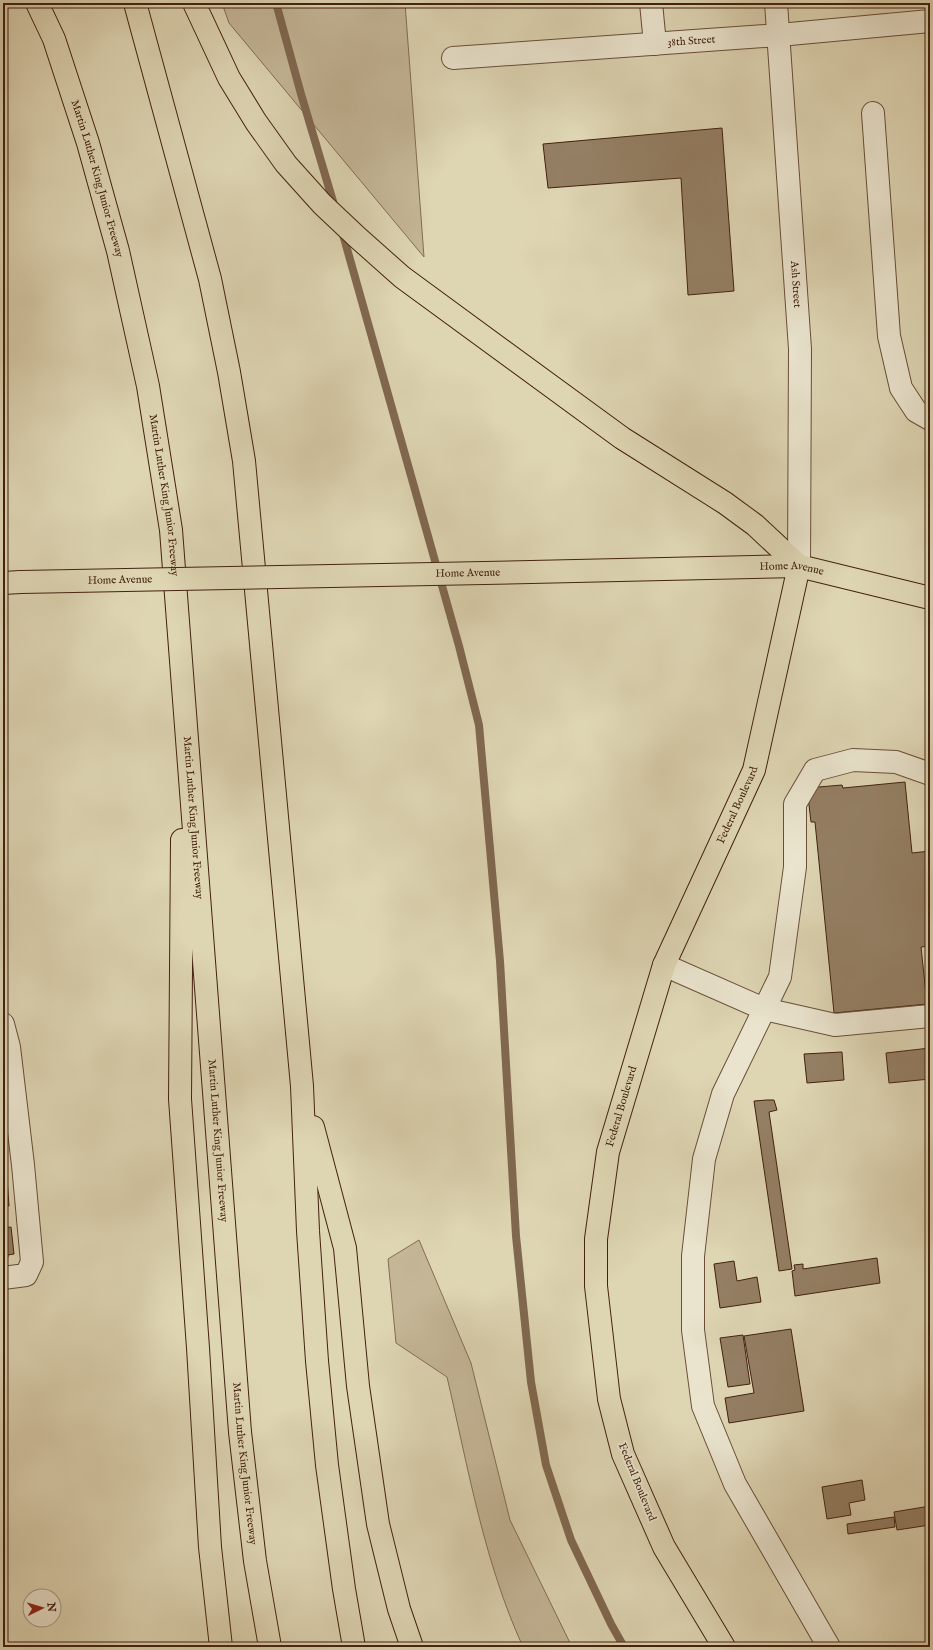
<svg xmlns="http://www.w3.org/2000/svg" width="933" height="1650" font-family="'IM FELL English',serif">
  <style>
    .green { fill: #c4b697; stroke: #846c53 }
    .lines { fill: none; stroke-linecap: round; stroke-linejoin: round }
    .stream { stroke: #806850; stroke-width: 8 }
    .building { fill: #947f64; stroke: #43210f }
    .minor-casing { stroke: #6a4e38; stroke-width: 24 }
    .major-casing { stroke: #43210f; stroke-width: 24 }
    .highway-casing { stroke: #43210f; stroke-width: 24 }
    .minor { stroke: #eae4ce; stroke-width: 22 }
    .major { stroke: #ded5b3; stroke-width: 22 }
    .highway { stroke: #ded5b3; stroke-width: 22 }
    .major-bridge-casing { stroke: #43210f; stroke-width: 24; stroke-linecap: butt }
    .major-bridge { stroke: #ded5b3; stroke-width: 22 }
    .labels { text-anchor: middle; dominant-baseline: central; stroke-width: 3.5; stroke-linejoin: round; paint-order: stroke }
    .street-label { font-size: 11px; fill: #43210f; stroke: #eae4ce }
  </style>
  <rect width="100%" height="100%" fill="#ded5b3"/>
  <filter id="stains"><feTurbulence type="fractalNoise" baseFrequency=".005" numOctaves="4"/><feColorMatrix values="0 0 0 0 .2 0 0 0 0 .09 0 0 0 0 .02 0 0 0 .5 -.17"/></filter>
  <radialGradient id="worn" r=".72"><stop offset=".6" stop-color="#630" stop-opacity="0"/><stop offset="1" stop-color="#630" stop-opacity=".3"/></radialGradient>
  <g class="green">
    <polygon points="222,3 405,3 424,257 229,23"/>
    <path d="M 419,1240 L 471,1363 L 510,1520 L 572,1647 L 523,1647 C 484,1562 468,1467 447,1377 L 396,1343 L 388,1259 Z"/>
  </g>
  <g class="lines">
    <g class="stream">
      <polyline points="276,3 301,94 335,208"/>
      <polyline points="342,231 459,646 479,725 500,961 516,1236 531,1382 546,1465 571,1540 611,1624 624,1647"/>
    </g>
  </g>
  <g class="building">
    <polygon points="722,128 734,291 688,295 681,178 548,188 543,144"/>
    <polygon points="905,782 912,853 930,851 930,946 921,947 927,1004 834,1013 815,822 811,822 807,788 842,785 843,788"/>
    <polygon points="3,807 6,831 3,832"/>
    <polygon points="930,1048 930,1079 889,1083 886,1053"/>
    <polygon points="842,1052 844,1080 807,1083 804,1054"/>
    <polygon points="767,1100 774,1100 777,1110 769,1112 792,1269 779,1271 754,1101"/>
    <polygon points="3,1133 5,1133 7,1161 3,1161"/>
    <polygon points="3,1179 7,1179 9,1206 3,1206 3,1208"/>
    <polygon points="11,1227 14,1254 8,1255 8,1257 5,1257 6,1264 3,1264 3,1228"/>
    <polygon points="877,1258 880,1283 795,1296 792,1271 795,1270 794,1265 803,1264 803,1269"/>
    <polygon points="734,1261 737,1281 757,1277 761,1302 720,1308 714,1264"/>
    <polygon points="791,1329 804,1411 729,1423 725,1398 754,1393 744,1336"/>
    <polygon points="743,1335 750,1384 728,1387 720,1338"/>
    <polygon points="862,1480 865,1500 849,1503 851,1515 827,1519 822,1487"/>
    <polygon points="930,1506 930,1525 897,1530 894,1512"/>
    <polygon points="894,1517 895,1527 848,1534 847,1524"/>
  </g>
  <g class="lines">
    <defs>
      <g id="minor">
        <polyline points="651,3 655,44"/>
        <path id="s1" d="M 776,3 L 800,349 L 799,566"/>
        <path id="s2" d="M 453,58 L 779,35 L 930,21"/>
        <polyline points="873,113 889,336 901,388 916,411 930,419"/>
        <polyline points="664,965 764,1009 835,1025 930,1016"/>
        <polyline points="3,1024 9,1047 23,1165 32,1262 26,1275 3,1278"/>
        <polyline points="829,1647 735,1484 703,1406 693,1330 693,1256 704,1159 723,1094 780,977 795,867 795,804 815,770 853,760 896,762 930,774"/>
      </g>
      <g id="major">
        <path id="s3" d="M 531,572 L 799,566 L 930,598"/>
        <polyline points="3,583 21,582"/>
        <path id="s4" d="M 724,1647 L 664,1547 L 623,1454 L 609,1399 L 596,1286 L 596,1239 L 608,1152 L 664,965 L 754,770 L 799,566"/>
      </g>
      <g id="highway">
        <path id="s5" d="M 37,3 L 54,39 L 88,143 L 118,251 L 148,386 L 171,530 L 240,1432 L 255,1561 L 270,1647"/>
        <polyline points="135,3 210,279 229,372 244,461 302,1086 308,1231 317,1361 327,1465 344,1589 354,1647"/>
        <polyline points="194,3 229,78 256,122 286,164 322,204 357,237 402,277 622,438 725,503 755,525 799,566"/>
        <polyline points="182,840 180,1099 198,1348 210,1547 221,1647"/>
        <polyline points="313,1127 345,1248 358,1386 378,1524 399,1609 412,1647"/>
      </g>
    </defs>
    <use href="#minor" class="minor-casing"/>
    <use href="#major" class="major-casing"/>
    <use href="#highway" class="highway-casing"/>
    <use href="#minor" class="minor"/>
    <use href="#major" class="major"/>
    <use href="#highway" class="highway"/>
    <defs>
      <g id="major-bridge">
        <path id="s6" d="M 21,582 L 531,572"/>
      </g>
    </defs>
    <use href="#major-bridge" class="major-bridge-casing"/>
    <use href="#major-bridge" class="major-bridge"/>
  </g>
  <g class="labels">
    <g class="street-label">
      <text stroke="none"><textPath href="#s2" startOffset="239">38th Street</textPath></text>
      <text stroke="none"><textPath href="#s5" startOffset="186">Martin Luther King Junior Freeway</textPath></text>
      <text stroke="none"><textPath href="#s1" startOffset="282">Ash Street</textPath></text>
      <text stroke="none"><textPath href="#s5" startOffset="510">Martin Luther King Junior Freeway</textPath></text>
      <text stroke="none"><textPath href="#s3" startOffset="261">Home Avenue</textPath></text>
      <text stroke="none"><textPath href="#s6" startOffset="447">Home Avenue</textPath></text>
      <text stroke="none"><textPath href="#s6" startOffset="99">Home Avenue</textPath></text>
      <text stroke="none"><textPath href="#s4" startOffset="895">Federal Boulevard</textPath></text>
      <text stroke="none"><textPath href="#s5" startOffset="834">Martin Luther King Junior Freeway</textPath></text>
      <text stroke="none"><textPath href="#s4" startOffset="571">Federal Boulevard</textPath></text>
      <text stroke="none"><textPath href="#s5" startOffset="1158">Martin Luther King Junior Freeway</textPath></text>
      <text stroke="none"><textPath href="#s5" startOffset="1482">Martin Luther King Junior Freeway</textPath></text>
      <text transform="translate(637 1482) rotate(68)">Federal Boulevard</text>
    </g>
  </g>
  <rect width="933" height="1650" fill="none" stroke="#ded5b3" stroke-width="16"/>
  <rect x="4" y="4" width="925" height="1642" fill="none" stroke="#43210f" stroke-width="2"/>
  <rect x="8" y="8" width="917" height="1634" fill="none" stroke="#43210f"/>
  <g transform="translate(42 1608) rotate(85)"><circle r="19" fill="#eae4ce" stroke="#a79682"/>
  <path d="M0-3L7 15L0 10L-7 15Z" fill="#8f2418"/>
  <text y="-6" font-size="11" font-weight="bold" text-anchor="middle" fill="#43210f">N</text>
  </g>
  <rect width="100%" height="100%" filter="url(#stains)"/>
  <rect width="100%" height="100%" fill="url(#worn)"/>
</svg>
